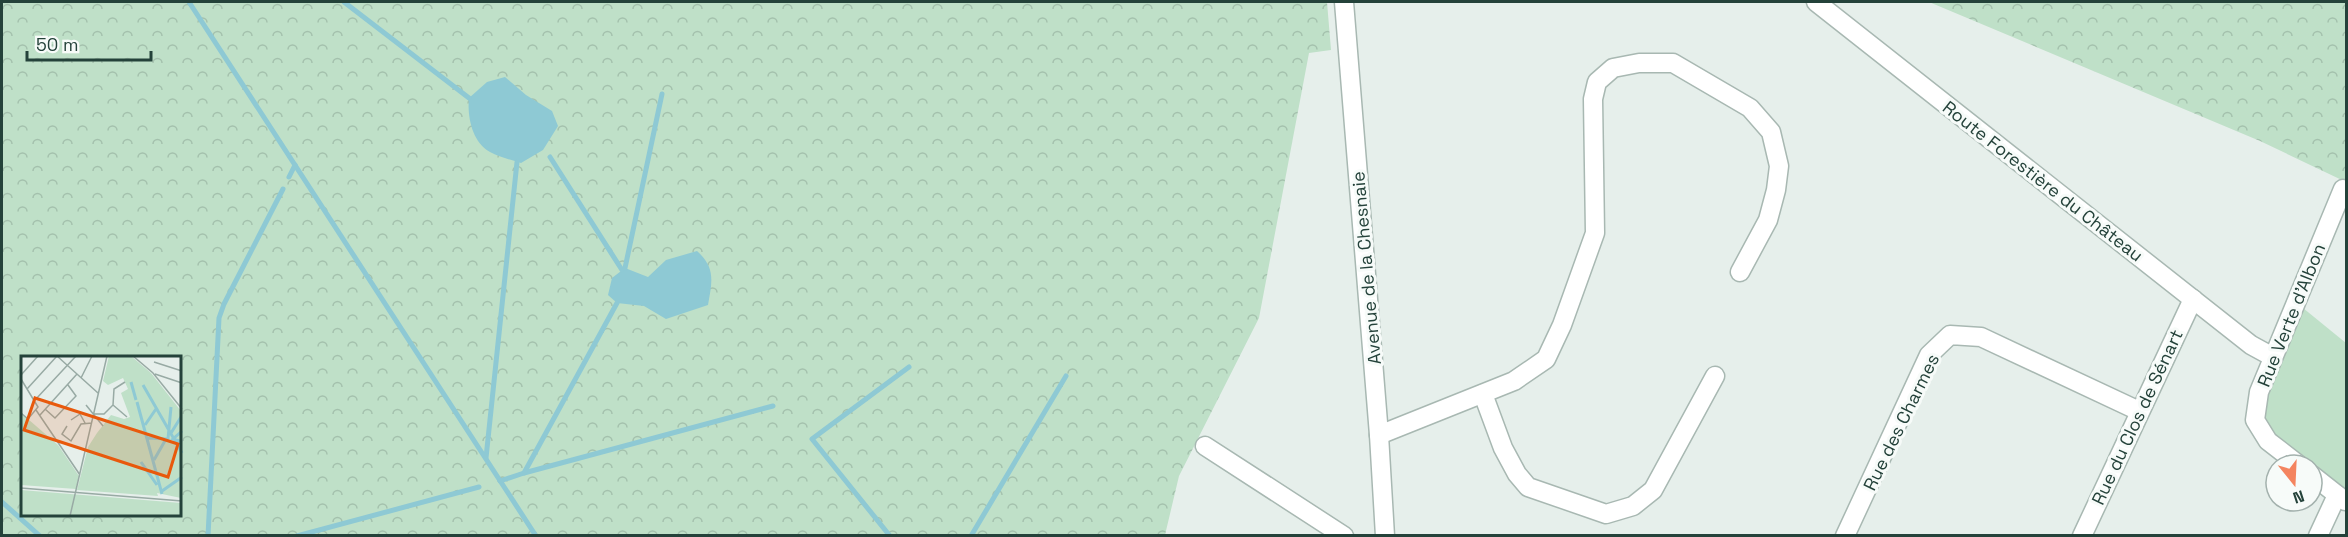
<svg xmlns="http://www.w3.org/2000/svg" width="2348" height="537" font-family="'Space Grotesk',sans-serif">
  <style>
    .grass { fill: #bfe0c8 }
    .forest { fill: url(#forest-crowns); fill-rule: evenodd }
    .water { fill: #8ec9d4 }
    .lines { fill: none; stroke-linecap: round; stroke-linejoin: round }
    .stream { stroke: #8ec9d4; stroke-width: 5 }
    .minor-casing { stroke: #a8b8b2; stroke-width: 21 }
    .minor { stroke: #fff; stroke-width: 18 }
    .labels { text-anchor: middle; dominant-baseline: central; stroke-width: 6; stroke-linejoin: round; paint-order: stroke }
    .street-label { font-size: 18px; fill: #24423a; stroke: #f7fbf9 }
    .inset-river { fill: none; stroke: #8ec9d4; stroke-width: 3 }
    .inset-road { fill: none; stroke: #98aaa4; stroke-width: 1.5 }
    .view { fill: #e8590c; fill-opacity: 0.15; stroke: #e8590c; stroke-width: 3 }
    .inset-edge { fill: none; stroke: #24423a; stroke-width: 3 }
  </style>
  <defs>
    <pattern id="forest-crowns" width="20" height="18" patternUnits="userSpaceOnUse" patternTransform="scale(1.5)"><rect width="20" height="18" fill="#bfe0c8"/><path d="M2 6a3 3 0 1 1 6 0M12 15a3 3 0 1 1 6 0" fill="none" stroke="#a4c1ad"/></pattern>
  </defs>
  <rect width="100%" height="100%" fill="#e6efeb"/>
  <polygon class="grass" points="2303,308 2346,343 2346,492 2267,428 2261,403"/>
  <g class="forest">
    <path d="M 2,2 L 1327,2 L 1331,50 L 1309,53 L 1259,318 L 1179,476 L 1165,535 L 2,536 ZM 22,357 L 180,357 L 180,514 L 22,514 Z"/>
    <polygon points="1929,2 2346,2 2346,182 2260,141"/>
  </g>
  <g class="water">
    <path d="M 505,77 L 526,95 L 552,111 L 558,126 L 543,150 L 521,163 C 512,160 499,157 490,152 C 472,142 467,116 469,98 L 487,82 Z"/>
    <path d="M 697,251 C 716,268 712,282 708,305 L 666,319 L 644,306 L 617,303 L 608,295 L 612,278 L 625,268 L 648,277 L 666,260 Z"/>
  </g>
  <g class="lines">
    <g class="stream">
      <polyline points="189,2 536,536"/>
      <polyline points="344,2 469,98"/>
      <polyline points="550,157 622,270"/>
      <polyline points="289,177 295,165"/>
      <polyline points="625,268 662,94"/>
      <polyline points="486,458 517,162"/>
      <polyline points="524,473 773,406"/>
      <polyline points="500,481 524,473 617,303"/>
      <polyline points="2,502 40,536"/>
      <polyline points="208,536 219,318 224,304 283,189"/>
      <polyline points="297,536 479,487"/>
      <polyline points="890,536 812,439 909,367"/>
      <polyline points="971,536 1066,376"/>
    </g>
    <defs>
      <g id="minor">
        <polyline points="1344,2 1379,435 1385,536"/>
        <polyline points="1816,2 2251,345 2273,357"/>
        <polyline points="1483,394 1503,448 1517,474 1528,487 1606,514 1633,506 1653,490 1715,376"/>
        <polyline points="1379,435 1514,381 1546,359 1562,325 1595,233 1593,99 1597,82 1613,68 1639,63 1673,63 1750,108 1771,132 1779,166 1776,190 1768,220 1740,272"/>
        <polyline points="1205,446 1344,536"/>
        <polyline points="2299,465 2268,441 2255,420 2259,392 2343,189 2346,190"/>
        <polyline points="2312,475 2345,501"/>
        <polyline points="1845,536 1929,355 1950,335 1981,337 2139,411"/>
        <polyline points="2082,536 2193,299"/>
        <polyline points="2318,536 2337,495"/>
      </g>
    </defs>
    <use href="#minor" class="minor-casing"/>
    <use href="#minor" class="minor"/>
  </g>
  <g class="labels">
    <g class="street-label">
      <text transform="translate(2043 181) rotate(38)">Route Forestière du Château</text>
      <text transform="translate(1366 268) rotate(-95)">Avenue de la Chesnaie</text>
      <text transform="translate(2291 315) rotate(-68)">Rue Verte d'Albon</text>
      <text transform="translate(2137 417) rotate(-65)">Rue du Clos de Sénart</text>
      <text transform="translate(1901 422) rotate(-64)">Rue des Charmes</text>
    </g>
  </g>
  <g transform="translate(21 356)">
    <rect width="160" height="160" fill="#e6efeb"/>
    <path d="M 88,0 L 110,0 L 130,17 L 160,55 L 160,142 L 136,137 L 137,140 L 56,134 L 67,91 L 76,77 L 90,59 L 103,63 L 109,61 L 100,37 L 107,33 L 102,22 L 87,29 L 82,25 ZM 0,57 L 37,89 L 58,120 L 55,133 L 0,129 ZM 0,134 L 160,147 L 160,160 L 0,160 Z" fill="#bfe0c8"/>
    <path class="inset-river" d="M 110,26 L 115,44M 122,29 L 161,97M 116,46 L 141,138M 124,69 L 135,53M 161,75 L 152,83 L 161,86M 150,77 L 160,61M 127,82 L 147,83 L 150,51M 133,104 L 145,83M 120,106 L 136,129M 141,135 L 161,121"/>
    <path class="inset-road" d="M 36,0 L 77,37M 112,0 L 132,17 L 161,53M 133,6 L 161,15M 134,18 L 161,27M 0,19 L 17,0M 60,22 L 71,0M 0,23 L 17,51 L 7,63 L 0,57M 6,33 L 36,0M 14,44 L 55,0M 65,49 L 82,70M 92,49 L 106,61M 24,53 L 34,62 L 55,40 L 47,29M 15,54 L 59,119M 73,58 L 83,58 L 92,49 L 93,33 L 104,26M 19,59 L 56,18M 50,64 L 59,58 L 64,67M 46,70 L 41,78 L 50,85 L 60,68 L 71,67M 0,132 L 161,145M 49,160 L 86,0"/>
    <path class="view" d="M 14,42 L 157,88 L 147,121 L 3,74 Z"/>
    <rect width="160" height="160" class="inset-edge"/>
  </g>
  <rect width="2348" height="537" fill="none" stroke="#24423a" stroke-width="6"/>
  <g transform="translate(2294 483) rotate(162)"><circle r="28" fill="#f7fbf9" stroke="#a3b1ad" stroke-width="1.5"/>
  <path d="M0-4.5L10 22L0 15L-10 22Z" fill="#f4845f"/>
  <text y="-9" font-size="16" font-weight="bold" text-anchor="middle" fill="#24423a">N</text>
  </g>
  <path d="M27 51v9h124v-9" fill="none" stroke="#24423a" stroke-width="3"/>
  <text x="36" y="51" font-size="18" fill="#24423a" stroke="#f7fbf9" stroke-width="4.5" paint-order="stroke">50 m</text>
</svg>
